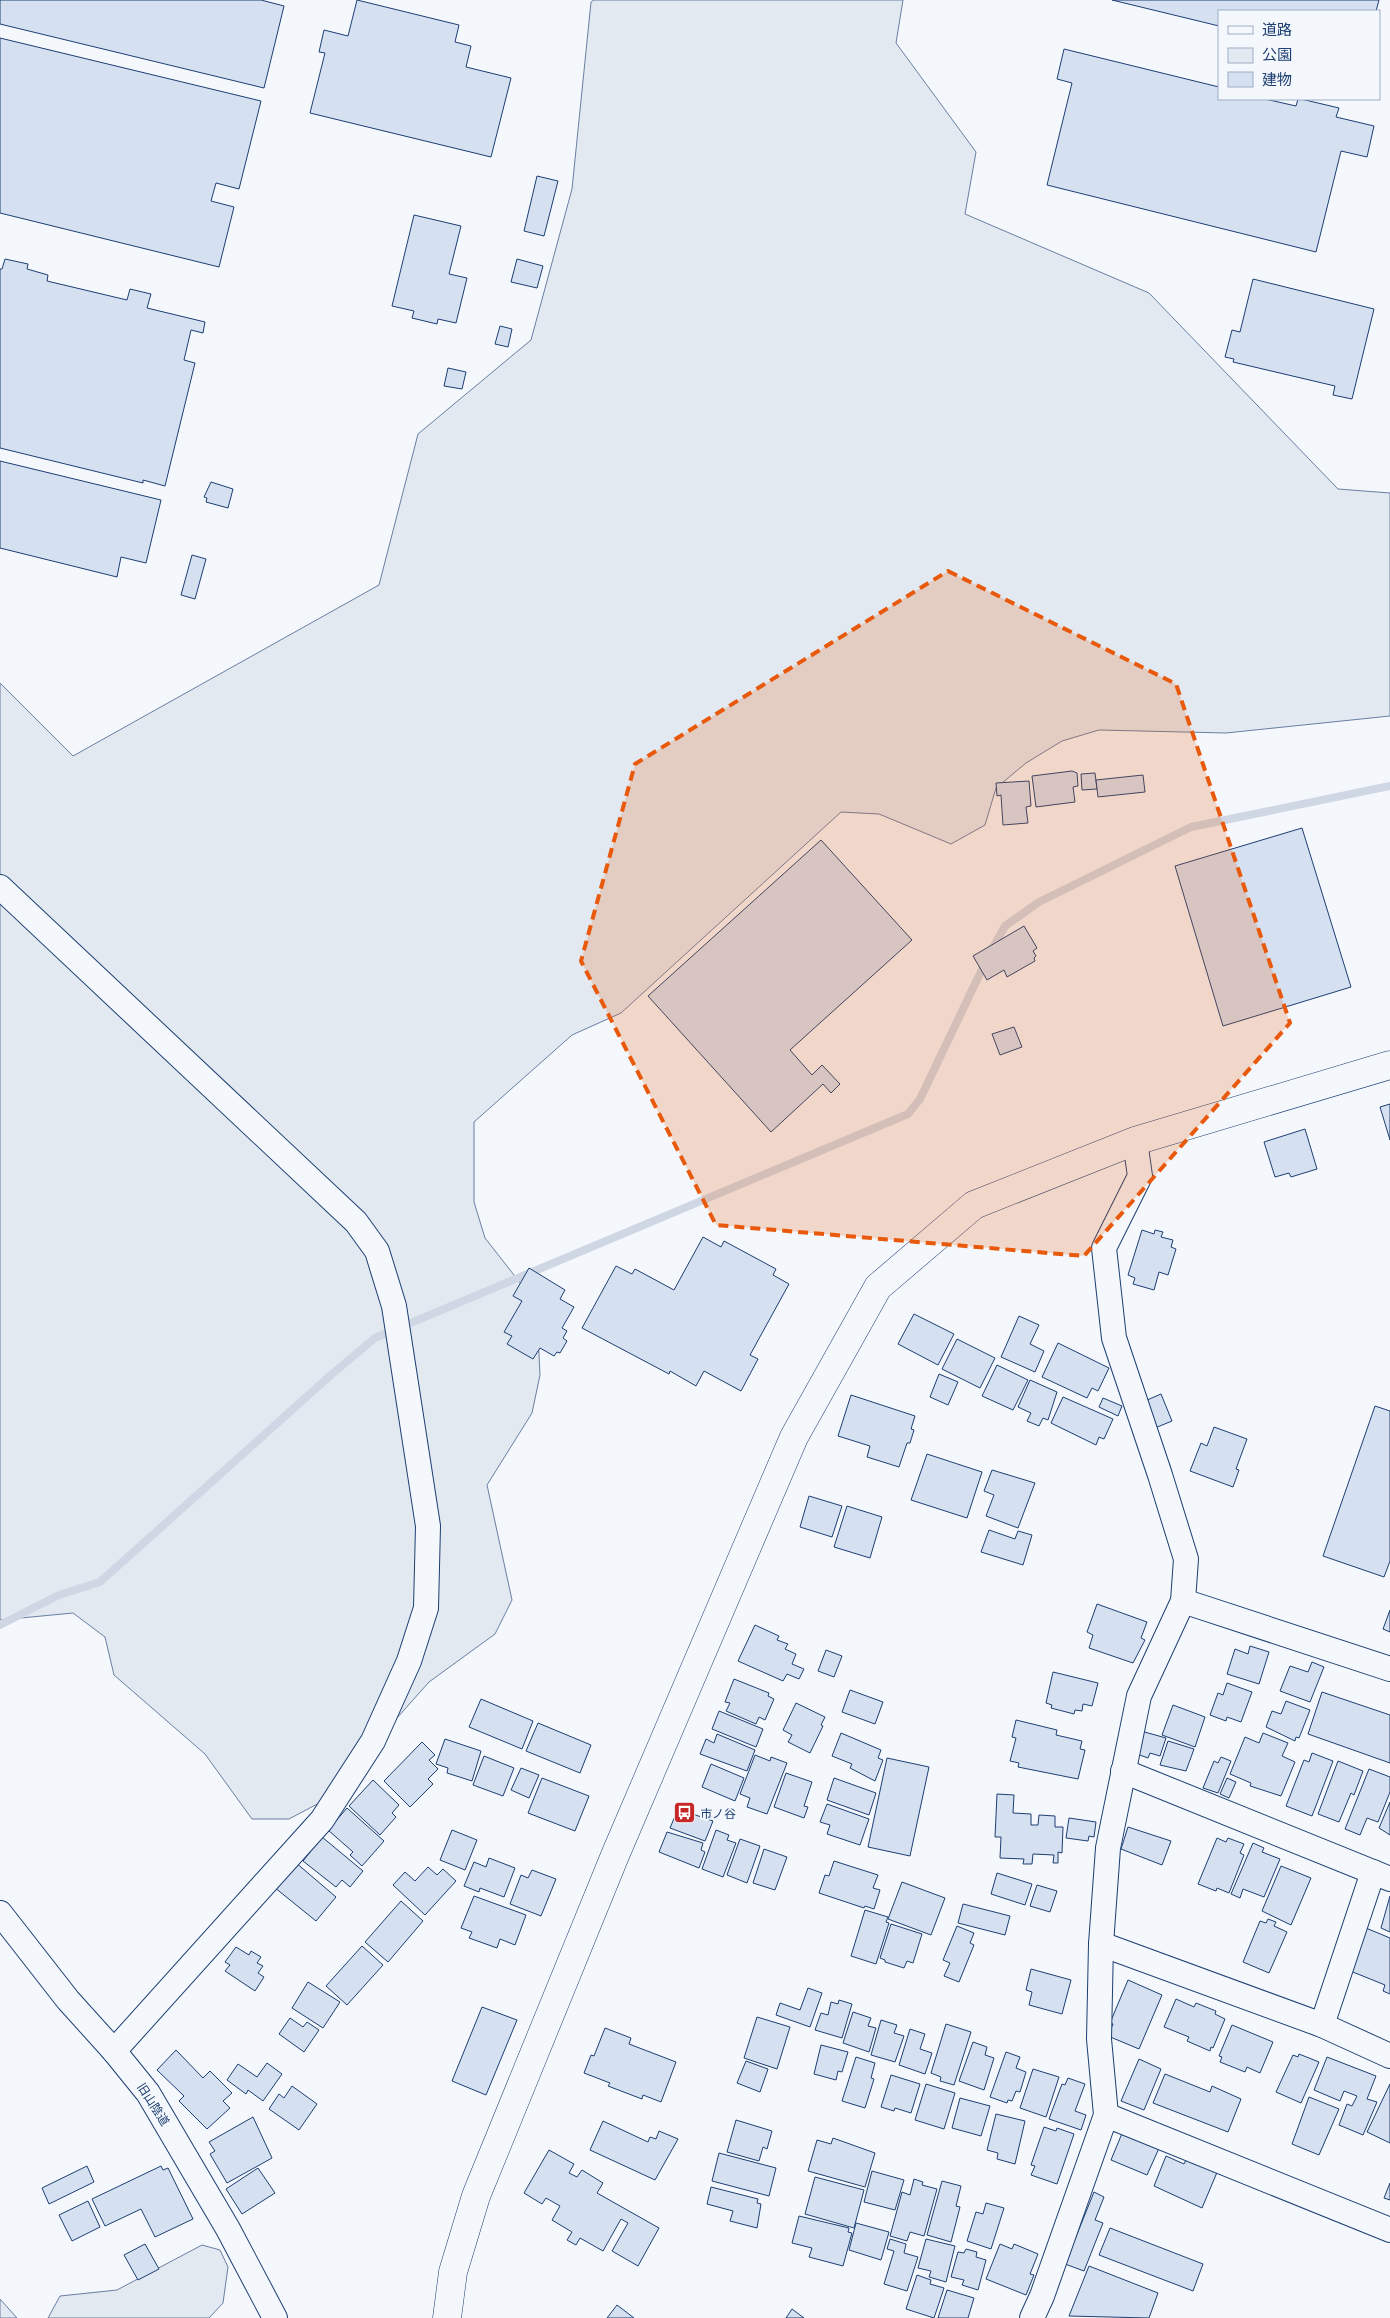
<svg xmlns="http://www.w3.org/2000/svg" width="1390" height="2318" font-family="'Playfair Display','Noto Sans JP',serif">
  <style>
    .green { fill: #e3e9f0; stroke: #687fa3 }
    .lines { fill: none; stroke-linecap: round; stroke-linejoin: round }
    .stream { stroke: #cfd7e4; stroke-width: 8 }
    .building { fill: #d5e0f0; stroke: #1d3f73 }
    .minor-casing { stroke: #1d3f73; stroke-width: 26 }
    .tertiary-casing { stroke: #1d3f73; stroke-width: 29 }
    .minor { stroke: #f4f7fb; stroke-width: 24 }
    .tertiary { stroke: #f4f7fb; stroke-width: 28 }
    .marked { fill: #e8590c; fill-opacity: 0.2; stroke: #e8590c; stroke-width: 4; stroke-dasharray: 10 6; stroke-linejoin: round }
    .labels { text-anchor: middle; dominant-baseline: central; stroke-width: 4; stroke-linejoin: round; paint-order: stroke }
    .poi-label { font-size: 12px; fill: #1d3f73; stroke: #f4f7fb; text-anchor: start }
    .street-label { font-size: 12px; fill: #1d3f73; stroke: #f4f7fb }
  </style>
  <rect width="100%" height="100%" fill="#f4f7fb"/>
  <g class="green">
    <polygon points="594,0 903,0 896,43 976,152 965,214 1149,293 1338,489 1390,493 1390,716 1226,733 1099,730 1062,741 1026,763 996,788 985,825 951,844 879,814 841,812 621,1013 572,1035 474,1122 474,1202 485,1238 532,1298 538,1335 540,1375 532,1413 487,1485 512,1600 495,1634 429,1682 323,1801 289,1819 252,1819 205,1754 114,1675 105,1637 73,1613 0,1620 0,683 73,756 379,585 418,434 531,340 572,189 591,2"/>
    <polygon points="202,2245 220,2250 228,2267 223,2303 209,2318 48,2318 60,2296 117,2290"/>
    <polygon points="0,2299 17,2318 0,2318"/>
  </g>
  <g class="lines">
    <g class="stream">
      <polyline points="991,951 1005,926 1039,902 1191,827 1390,786"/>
      <polyline points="0,1625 59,1595 100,1582 332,1374 375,1338 908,1114 920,1099 986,961"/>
    </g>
  </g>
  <g class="building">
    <polygon points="0,0 261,0 284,6 264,88 0,24"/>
    <polygon points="357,0 459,25 455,42 471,46 466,67 511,78 491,157 310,113 325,53 319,52 324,30 348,36"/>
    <polygon points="1112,0 1379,0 1376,11 1219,11 1219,26"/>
    <polygon points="0,38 261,101 239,189 216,183 211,201 234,207 219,267 0,213"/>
    <polygon points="1064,49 1219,87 1219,99 1265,99 1296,106 1298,99 1301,99 1339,108 1336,117 1374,126 1367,157 1341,151 1316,252 1047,185 1072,83 1057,79"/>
    <polygon points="537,176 558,181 544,236 524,231"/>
    <polygon points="414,215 461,226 449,274 467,278 456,323 438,319 437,324 412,318 414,311 392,306"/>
    <polygon points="5,259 28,264 27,269 48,275 47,281 127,300 130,289 151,294 147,308 205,322 203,333 191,330 184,360 195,363 165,486 143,480 143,483 0,448 0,269 2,269"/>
    <polygon points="517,259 543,266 537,288 511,282"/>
    <polygon points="1253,279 1374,309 1352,399 1333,395 1335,386 1233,362 1234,359 1225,357 1232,330 1240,332"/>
    <polygon points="500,326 512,329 508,347 495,344"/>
    <polygon points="448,368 466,372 462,389 444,386"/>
    <polygon points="0,461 161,500 146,563 121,557 117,577 0,548"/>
    <polygon points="211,482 233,489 228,508 206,502 207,498 204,497"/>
    <polygon points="192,555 206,559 195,599 181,595"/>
    <polygon points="1072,771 1077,773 1078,786 1073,787 1075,802 1036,807 1032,776"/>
    <polygon points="1095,773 1097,789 1082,790 1081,774"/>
    <polygon points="1143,775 1145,792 1098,797 1096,780"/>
    <polygon points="1029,781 1031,806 1026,807 1028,823 1003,825 1001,795 997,796 996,783"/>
    <polygon points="1302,828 1351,987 1223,1026 1175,866"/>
    <polygon points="821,840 912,940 790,1050 812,1075 822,1065 840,1084 831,1093 823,1084 771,1132 648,996"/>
    <polygon points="1024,926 1037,948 1033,951 1036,956 1034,958 1035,961 1007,977 1004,970 987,980 973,956"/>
    <polygon points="1014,1027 1022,1047 1000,1055 992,1034"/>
    <polygon points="1390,1104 1390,1140 1380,1107"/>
    <polygon points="1305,1129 1317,1169 1291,1177 1289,1173 1275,1177 1264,1142"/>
    <polygon points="1142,1230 1154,1234 1155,1230 1163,1232 1161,1237 1173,1240 1171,1247 1176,1249 1168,1275 1159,1272 1154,1290 1133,1284 1135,1278 1128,1275"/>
    <polygon points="703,1237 721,1247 724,1241 776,1269 773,1275 789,1284 750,1355 758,1359 741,1391 704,1371 696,1386 670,1371 669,1374 582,1328 616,1266 632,1274 635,1269 674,1290"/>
    <polygon points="529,1268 565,1290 560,1299 574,1307 562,1328 567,1331 563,1338 567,1341 560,1353 557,1352 554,1356 540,1348 533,1359 507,1344 512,1336 504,1332 522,1301 513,1296"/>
    <polygon points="914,1314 954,1334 938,1365 898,1344"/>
    <polygon points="1019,1316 1039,1325 1030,1344 1044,1351 1035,1372 1001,1357"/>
    <polygon points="957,1339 995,1358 980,1388 942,1369"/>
    <polygon points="1058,1343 1109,1368 1098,1391 1092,1388 1087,1398 1042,1377"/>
    <polygon points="997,1365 1028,1380 1013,1410 982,1396"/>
    <polygon points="939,1374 958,1382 948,1405 930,1397"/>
    <polygon points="1030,1380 1057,1392 1048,1420 1043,1418 1039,1426 1027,1421 1031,1413 1018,1407"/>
    <polygon points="1161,1394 1172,1421 1155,1428 1145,1401"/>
    <polygon points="851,1395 915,1416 911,1429 914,1430 910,1443 907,1443 899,1467 867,1457 870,1446 838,1436"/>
    <polygon points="1063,1397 1113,1419 1104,1439 1099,1437 1096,1445 1051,1423"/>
    <polygon points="1103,1398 1122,1406 1118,1416 1099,1407"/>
    <polygon points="1375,1406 1390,1411 1390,1561 1384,1577 1323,1556"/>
    <polygon points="1214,1427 1247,1439 1236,1469 1239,1470 1233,1487 1190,1471 1201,1443 1207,1446"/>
    <polygon points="927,1454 982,1472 967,1518 911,1500"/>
    <polygon points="992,1470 1035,1483 1018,1528 986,1516 994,1495 984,1491"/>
    <polygon points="809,1496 842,1506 832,1537 800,1527"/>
    <polygon points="847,1506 882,1517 870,1558 834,1547"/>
    <polygon points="989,1530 1015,1539 1018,1531 1032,1535 1023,1565 981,1552"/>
    <polygon points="1097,1604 1147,1622 1141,1638 1145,1640 1133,1663 1089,1648 1093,1635 1087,1632"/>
    <polygon points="1390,1610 1390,1632 1383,1629"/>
    <polygon points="755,1625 779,1636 777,1640 788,1644 785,1649 796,1654 792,1664 804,1669 799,1679 787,1674 783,1681 738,1661"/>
    <polygon points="1250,1646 1269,1652 1259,1684 1227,1674 1235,1649 1248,1654"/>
    <polygon points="826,1650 842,1656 834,1677 818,1671"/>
    <polygon points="1312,1662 1324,1667 1310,1702 1280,1691 1290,1666 1308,1672"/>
    <polygon points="1053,1672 1098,1683 1092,1706 1083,1704 1082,1711 1075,1710 1074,1714 1051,1708 1052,1705 1046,1703"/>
    <polygon points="734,1679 769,1693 768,1696 774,1699 765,1720 759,1717 756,1724 726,1711 730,1703 725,1702"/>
    <polygon points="1227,1683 1252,1692 1241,1722 1227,1717 1226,1721 1210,1715 1218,1693 1223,1695"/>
    <polygon points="850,1690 883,1702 875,1724 842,1712"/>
    <polygon points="1322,1692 1390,1715 1390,1763 1308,1734"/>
    <polygon points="481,1699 533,1721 522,1749 469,1727"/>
    <polygon points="1286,1701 1310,1710 1299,1738 1296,1737 1295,1741 1266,1727 1272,1711 1281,1714"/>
    <polygon points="796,1703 825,1717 821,1725 823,1726 810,1753 788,1742 792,1735 783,1730"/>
    <polygon points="1173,1705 1205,1717 1195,1747 1162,1735"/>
    <polygon points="719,1711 763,1729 756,1747 712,1729"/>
    <polygon points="1016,1720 1057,1730 1056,1735 1082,1741 1080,1749 1085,1750 1078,1779 1018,1767 1019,1763 1010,1761 1016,1738 1012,1737"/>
    <polygon points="538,1723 591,1745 580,1773 526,1751"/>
    <polygon points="1141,1731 1166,1738 1160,1756 1150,1753 1148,1758 1134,1753"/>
    <polygon points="841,1733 881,1750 878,1758 883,1760 875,1781 850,1768 852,1764 832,1756"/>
    <polygon points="1263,1733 1288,1743 1282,1756 1295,1762 1281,1796 1250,1786 1251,1783 1230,1774 1245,1737 1259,1743"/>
    <polygon points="717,1734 755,1750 747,1771 700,1754 706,1739 714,1743"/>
    <polygon points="445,1739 481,1751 472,1781 447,1773 448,1768 436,1764"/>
    <polygon points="1168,1741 1194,1749 1186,1771 1160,1765"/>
    <polygon points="422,1742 435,1755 429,1760 438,1769 428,1779 433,1784 410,1807 384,1781"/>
    <polygon points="1312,1753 1333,1761 1312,1816 1286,1806 1304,1760 1309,1762"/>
    <polygon points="755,1755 770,1761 771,1757 787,1763 767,1814 747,1807 750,1798 740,1794"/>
    <polygon points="484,1756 514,1768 503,1796 473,1785"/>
    <polygon points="1221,1757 1231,1761 1218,1793 1203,1788 1214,1761 1218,1763"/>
    <polygon points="887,1758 929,1767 910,1856 868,1847"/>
    <polygon points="1338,1761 1363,1771 1354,1795 1351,1793 1339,1822 1318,1814"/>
    <polygon points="711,1764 744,1778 735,1801 702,1787"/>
    <polygon points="521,1768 539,1775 529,1798 511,1790"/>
    <polygon points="1369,1769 1390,1777 1390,1792 1378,1822 1367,1818 1360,1835 1345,1829"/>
    <polygon points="786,1773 812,1782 804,1806 808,1807 804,1818 774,1807"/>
    <polygon points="542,1778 589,1796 575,1831 528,1813"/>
    <polygon points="834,1778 876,1793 869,1815 827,1800"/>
    <polygon points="1227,1778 1236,1782 1229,1798 1220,1794"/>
    <polygon points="373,1780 399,1805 392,1813 396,1817 380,1835 349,1806"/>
    <polygon points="997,1794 1014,1795 1013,1813 1031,1814 1031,1825 1038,1825 1039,1815 1055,1816 1055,1827 1063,1827 1062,1853 1058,1852 1058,1863 1053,1863 1054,1855 1033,1854 1032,1864 1023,1864 1024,1859 1000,1858 1001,1837 995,1837"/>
    <polygon points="1390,1802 1390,1835 1379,1828"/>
    <polygon points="827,1804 869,1819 860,1845 827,1834 830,1825 820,1822"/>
    <polygon points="347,1808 384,1841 362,1866 350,1855 353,1852 328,1830"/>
    <polygon points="678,1809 713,1821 705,1841 670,1828"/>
    <polygon points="1069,1818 1096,1822 1094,1837 1089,1836 1088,1841 1066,1838"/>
    <polygon points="1128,1827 1171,1841 1162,1865 1121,1849"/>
    <polygon points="452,1830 477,1840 465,1870 440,1860"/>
    <polygon points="716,1830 729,1835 727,1840 736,1843 723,1877 702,1869"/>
    <polygon points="667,1832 703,1843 701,1850 705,1852 699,1868 659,1852"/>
    <polygon points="322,1837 363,1871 350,1887 342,1880 336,1887 303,1861"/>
    <polygon points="1217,1838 1226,1842 1228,1838 1244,1844 1240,1853 1244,1855 1229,1893 1217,1888 1216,1891 1198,1884"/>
    <polygon points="740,1839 760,1846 747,1883 727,1875"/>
    <polygon points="1253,1843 1264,1848 1262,1852 1280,1859 1264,1897 1243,1889 1240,1898 1231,1894"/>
    <polygon points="764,1849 787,1857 775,1890 753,1883"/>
    <polygon points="489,1858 515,1868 504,1897 480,1888 479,1892 464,1886 474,1862 486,1867"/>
    <polygon points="834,1861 878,1875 873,1888 880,1890 874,1909 865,1906 864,1908 819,1893 825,1875 829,1876"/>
    <polygon points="295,1862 336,1897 316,1921 274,1887"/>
    <polygon points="1281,1866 1311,1878 1291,1925 1262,1911"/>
    <polygon points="428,1867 437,1875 443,1869 456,1881 425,1915 393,1885 405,1872 415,1881"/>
    <polygon points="532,1870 556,1879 541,1916 510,1904 521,1875 528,1878"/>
    <polygon points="997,1873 1032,1884 1025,1905 991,1894"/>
    <polygon points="902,1882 945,1898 931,1935 888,1919"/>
    <polygon points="1037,1885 1057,1891 1050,1912 1030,1906"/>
    <polygon points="474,1896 526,1915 515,1945 500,1939 497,1948 469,1938 472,1932 461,1928"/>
    <polygon points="1390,1896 1390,1932 1381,1928"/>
    <polygon points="401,1901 423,1921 388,1962 365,1942"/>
    <polygon points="963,1904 1010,1916 1005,1935 958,1923"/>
    <polygon points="865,1910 888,1917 886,1922 889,1923 876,1964 851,1956"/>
    <polygon points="1268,1919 1276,1922 1274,1926 1287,1932 1269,1973 1243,1962 1260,1921 1266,1923"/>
    <polygon points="891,1924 922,1934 913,1963 907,1961 904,1968 885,1962 885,1960 880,1958"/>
    <polygon points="957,1926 974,1933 970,1943 974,1945 959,1982 944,1976 950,1963 943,1960"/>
    <polygon points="1361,1926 1390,1938 1390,1994 1383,1991 1385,1985 1343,1968"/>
    <polygon points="362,1946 383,1965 347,2005 326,1986"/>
    <polygon points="236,1947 249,1955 251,1951 261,1957 257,1963 263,1966 258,1973 264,1977 255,1991 225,1971 230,1965 225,1962"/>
    <polygon points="1031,1969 1071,1980 1062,2014 1029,2005 1032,1992 1026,1990"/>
    <polygon points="1128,1980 1162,1995 1139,2049 1108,2036 1113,2024 1110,2023"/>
    <polygon points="308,1982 340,2002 323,2028 292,2008"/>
    <polygon points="808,1988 822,1993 810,2027 776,2015 780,2003 800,2010"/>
    <polygon points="1176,1999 1194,2007 1196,2003 1216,2011 1215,2014 1225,2019 1213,2048 1211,2047 1210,2051 1187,2041 1189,2037 1164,2027"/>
    <polygon points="839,2000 852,2004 842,2038 815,2030 821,2013 828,2015 831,2002 838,2004"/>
    <polygon points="482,2007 517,2020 486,2095 452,2081"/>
    <polygon points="853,2012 871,2018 868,2026 876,2028 869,2052 843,2043"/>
    <polygon points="757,2017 790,2027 777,2069 744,2058"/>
    <polygon points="290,2018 303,2027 307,2022 319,2030 304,2052 279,2034"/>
    <polygon points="881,2020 897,2025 894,2033 904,2036 895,2062 871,2055"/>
    <polygon points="946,2024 971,2032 954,2085 940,2081 941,2077 931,2073"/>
    <polygon points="1232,2025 1273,2042 1260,2073 1247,2067 1245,2072 1220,2062 1222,2057 1219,2056"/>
    <polygon points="605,2028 631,2038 629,2044 676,2062 661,2102 643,2095 642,2099 608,2086 610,2083 584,2073 591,2055 594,2056"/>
    <polygon points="910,2029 925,2034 920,2049 932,2053 925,2074 899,2065"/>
    <polygon points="973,2042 987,2047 985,2055 994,2058 984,2090 959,2081"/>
    <polygon points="821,2045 848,2052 842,2072 838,2071 836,2080 814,2074"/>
    <polygon points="176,2050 203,2078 210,2071 232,2093 223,2101 230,2108 207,2129 179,2101 184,2096 157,2070"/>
    <polygon points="1006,2052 1020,2057 1016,2068 1026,2072 1020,2092 1016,2091 1012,2101 1008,2100 1007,2103 990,2097"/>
    <polygon points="1299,2054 1319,2062 1301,2103 1276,2092 1293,2055 1298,2057"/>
    <polygon points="856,2057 875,2063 871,2078 874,2079 865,2108 842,2101"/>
    <polygon points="1327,2057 1376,2076 1367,2099 1377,2102 1363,2135 1339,2125 1347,2104 1352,2106 1357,2096 1344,2091 1340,2101 1314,2090"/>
    <polygon points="1139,2059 1161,2069 1144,2110 1121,2101"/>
    <polygon points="746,2061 768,2069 760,2092 737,2083"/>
    <polygon points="267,2063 282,2074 263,2101 248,2090 246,2094 227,2080 238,2064 257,2077"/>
    <polygon points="1033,2069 1059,2077 1046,2117 1020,2108"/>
    <polygon points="1165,2074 1210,2092 1212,2086 1241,2099 1228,2132 1153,2103"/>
    <polygon points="891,2075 920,2084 911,2113 895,2108 894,2111 881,2107"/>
    <polygon points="1068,2078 1085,2084 1075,2111 1086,2115 1081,2130 1049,2119 1062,2084 1065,2085"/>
    <polygon points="926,2084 955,2093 944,2129 915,2120"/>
    <polygon points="1390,2084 1390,2143 1367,2132"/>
    <polygon points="292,2086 317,2104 299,2130 269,2109 279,2094 284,2098"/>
    <polygon points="1309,2097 1339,2109 1319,2155 1292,2144"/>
    <polygon points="960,2098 990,2106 981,2136 952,2128"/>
    <polygon points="996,2114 1025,2121 1015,2164 997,2159 998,2153 987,2150"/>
    <polygon points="253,2117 272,2158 227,2183 210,2154 215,2151 209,2142"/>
    <polygon points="736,2120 772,2131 767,2149 763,2147 759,2161 727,2152"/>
    <polygon points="603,2121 648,2142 650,2137 656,2139 659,2131 678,2139 655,2180 590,2150"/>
    <polygon points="1044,2127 1056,2131 1057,2128 1074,2134 1057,2184 1031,2175 1035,2166 1031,2165"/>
    <polygon points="1123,2131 1160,2146 1147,2175 1111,2160"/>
    <polygon points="833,2138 875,2153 865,2187 808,2171 817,2140 831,2144"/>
    <polygon points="549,2150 574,2164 569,2173 577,2177 582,2170 603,2183 597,2193 659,2228 638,2266 612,2251 628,2223 621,2219 603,2251 580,2238 576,2245 567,2240 572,2232 552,2220 560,2206 546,2198 542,2204 524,2193"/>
    <polygon points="719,2153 776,2168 769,2196 712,2181"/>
    <polygon points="1166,2156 1184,2164 1187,2158 1218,2170 1202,2208 1154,2186"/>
    <polygon points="87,2166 94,2182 49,2204 42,2188"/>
    <polygon points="161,2166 163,2170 168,2168 193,2219 155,2237 141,2209 105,2226 92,2199"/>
    <polygon points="258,2168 275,2193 242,2214 226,2189"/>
    <polygon points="872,2171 904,2180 895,2210 864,2202"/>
    <polygon points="815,2177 864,2190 854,2228 805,2214"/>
    <polygon points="914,2179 923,2182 922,2185 937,2189 924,2236 910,2232 907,2241 890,2236 902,2192 910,2195"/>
    <polygon points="942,2181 961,2186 956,2206 960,2207 951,2242 927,2235"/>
    <polygon points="1390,2183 1390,2200 1384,2198"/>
    <polygon points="711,2187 758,2199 757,2203 761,2204 757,2228 730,2221 733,2211 707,2204"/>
    <polygon points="1094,2192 1104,2197 1095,2220 1103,2223 1084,2271 1065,2264"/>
    <polygon points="88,2201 100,2227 72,2241 59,2215"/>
    <polygon points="986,2203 1004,2208 991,2249 967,2241 976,2212 983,2214"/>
    <polygon points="799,2216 849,2228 848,2232 852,2233 843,2266 809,2257 812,2248 792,2243"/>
    <polygon points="856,2223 889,2232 881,2260 849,2250"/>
    <polygon points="1110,2228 1203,2264 1193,2291 1099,2255"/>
    <polygon points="890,2239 906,2244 904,2253 918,2257 907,2291 884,2284 894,2251 887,2249"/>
    <polygon points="926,2239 955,2246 946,2282 929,2277 931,2271 918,2268"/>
    <polygon points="145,2244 159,2269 138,2280 124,2255"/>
    <polygon points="1000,2244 1012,2249 1014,2244 1038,2254 1030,2274 1034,2275 1026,2295 986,2279"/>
    <polygon points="966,2249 977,2252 976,2257 986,2260 978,2290 962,2285 964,2280 951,2277 958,2252 964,2253"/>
    <polygon points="1089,2266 1158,2293 1149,2318 1069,2316"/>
    <polygon points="917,2275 931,2280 930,2284 944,2288 934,2318 906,2309"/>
    <polygon points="947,2290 974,2298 968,2318 938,2318"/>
    <polygon points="617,2305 634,2318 607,2318"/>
    <polygon points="792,2309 804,2318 786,2318"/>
  </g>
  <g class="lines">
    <defs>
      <g id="minor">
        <polyline points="0,887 356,1222 377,1251 394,1306 428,1526 426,1608 409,1661 373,1741 322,1820 114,2051"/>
        <polyline points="1183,1601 1390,1669"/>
        <polyline points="1123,1771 1390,1879"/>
        <polyline points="0,1913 68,2000 114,2051 148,2093 228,2229 275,2318"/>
        <polyline points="1101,1944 1322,2025 1390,2056"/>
        <polyline points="1322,2025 1373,1872"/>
        <polyline points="1106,2115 1390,2230"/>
        <polyline points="1032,2318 1042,2296 1106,2115 1099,2039 1101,1944 1108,1848 1139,1696 1183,1601 1186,1559 1160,1475 1114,1338 1104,1248 1140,1176 1135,1141"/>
      </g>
      <polyline id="tertiary" points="447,2318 453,2272 476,2196 616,1853 794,1437 878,1287 974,1205 1135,1141 1390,1065"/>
    </defs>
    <use href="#minor" class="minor-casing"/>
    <use href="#tertiary" class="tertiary-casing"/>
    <use href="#minor" class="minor"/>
    <use href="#tertiary" class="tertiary"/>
  </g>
  <path class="marked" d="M 948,571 L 1176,684 L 1290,1023 L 1084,1256 L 716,1225 L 581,961 L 635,764 Z"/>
  <defs>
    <symbol id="bus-square" viewBox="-11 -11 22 22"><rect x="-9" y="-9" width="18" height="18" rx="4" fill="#c62828" stroke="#f4f7fb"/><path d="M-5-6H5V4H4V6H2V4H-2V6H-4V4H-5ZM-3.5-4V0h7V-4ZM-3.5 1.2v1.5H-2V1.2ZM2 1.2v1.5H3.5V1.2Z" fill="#fff"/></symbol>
  </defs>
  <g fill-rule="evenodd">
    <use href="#bus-square" x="672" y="1800" width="25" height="25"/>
  </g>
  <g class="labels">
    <g class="poi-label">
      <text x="700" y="1813">市ノ谷</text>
    </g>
    <g class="street-label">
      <text transform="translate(154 2104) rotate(57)">旧山陰道</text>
    </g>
  </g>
  <rect x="1218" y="10" width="162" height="90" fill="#f4f7fb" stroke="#9eadc5"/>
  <rect x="1228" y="26" width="25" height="8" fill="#f4f7fb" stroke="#9eadc5"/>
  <text x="1262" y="35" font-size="15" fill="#1d3f73">道路</text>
  <rect x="1228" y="48" width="25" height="15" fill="#e3e9f0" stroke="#9eadc5"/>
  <text x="1262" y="60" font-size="15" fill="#1d3f73">公園</text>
  <rect x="1228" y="72" width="25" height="15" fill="#d5e0f0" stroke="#9eadc5"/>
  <text x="1262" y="85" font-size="15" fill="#1d3f73">建物</text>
</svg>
